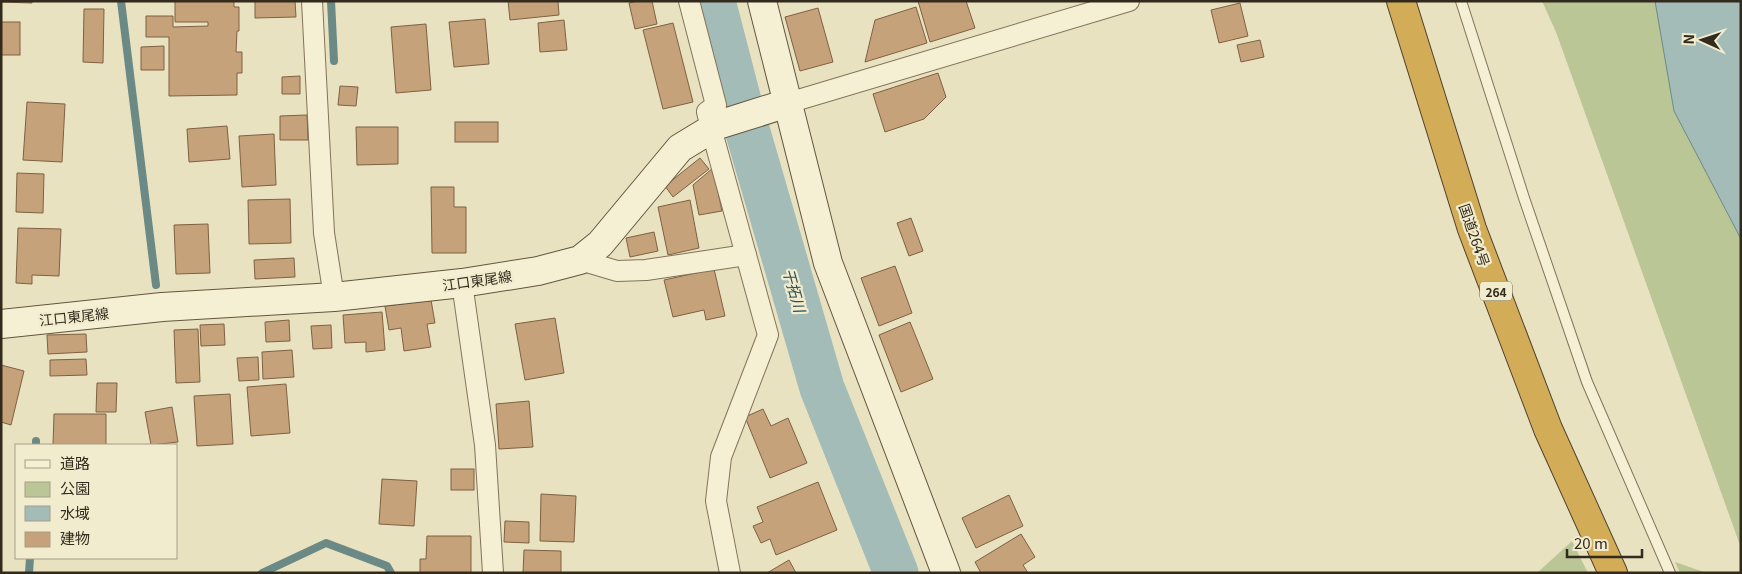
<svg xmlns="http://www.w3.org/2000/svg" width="1742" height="574" font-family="Georgia,'Noto Sans JP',serif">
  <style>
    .green { fill: #bbc696 }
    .water { fill: #a3bcb8; stroke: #6b8985 }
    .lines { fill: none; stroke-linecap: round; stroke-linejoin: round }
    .stream { stroke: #6b8985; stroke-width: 8 }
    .river { stroke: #a3bcb8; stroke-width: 45 }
    .building { fill: #c5a279; stroke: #7e6142 }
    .lane-casing { stroke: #81735a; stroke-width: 12 }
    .street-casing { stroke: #81735a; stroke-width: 22 }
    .secondary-casing { stroke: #63553d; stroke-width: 30 }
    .highway-casing { stroke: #4f412e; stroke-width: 30 }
    .lane { stroke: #f5efd3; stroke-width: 10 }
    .street { stroke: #f5efd3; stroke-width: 20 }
    .secondary { stroke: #f5efd3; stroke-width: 28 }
    .highway { stroke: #d3ac57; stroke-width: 28 }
    .labels { text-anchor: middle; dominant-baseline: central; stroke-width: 4.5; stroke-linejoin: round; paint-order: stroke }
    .shield { fill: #f2eccf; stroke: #6c6452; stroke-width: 1 }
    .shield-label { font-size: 12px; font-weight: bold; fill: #322a1d }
    .street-label { font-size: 14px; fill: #322a1d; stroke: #f2eccf }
    .water-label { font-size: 15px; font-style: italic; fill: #2d4f51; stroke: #f2eccf }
  </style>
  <rect width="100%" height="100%" fill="#e9e2c0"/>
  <g class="green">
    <polygon points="1542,1 1655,1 1674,111 1741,239 1741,548 1556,32"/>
    <polygon points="1572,541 1588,573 1537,573"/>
    <polygon points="1675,562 1707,573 1680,573"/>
  </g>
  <polygon class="water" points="1655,1 1741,1 1741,239 1674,111"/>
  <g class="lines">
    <g class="stream">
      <polyline points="121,1 156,285"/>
      <polyline points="331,1 334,61"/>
      <polyline points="36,445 36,441"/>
      <polyline points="29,573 30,558"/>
      <polyline points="262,573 326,543 387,566 391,573"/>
    </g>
    <polyline class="river" points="713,1 740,105 822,388 896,573"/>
  </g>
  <g class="building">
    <polygon points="1,1 32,1 32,3 1,2"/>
    <polygon points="175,1 234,1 234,7 239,7 239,31 237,31 236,52 242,52 242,73 237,73 237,95 169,96 169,37 146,37 146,16 173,16 173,27 208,26 208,22 175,22"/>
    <polygon points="255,1 295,1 296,17 255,18"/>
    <polygon points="508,1 558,1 559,15 510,20"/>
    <polygon points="638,1 652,1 657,24 635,29 629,3"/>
    <polygon points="918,1 966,1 975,28 930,42"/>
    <polygon points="1240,3 1248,36 1219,43 1211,10"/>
    <polygon points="916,7 927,43 865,62 875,20"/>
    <polygon points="818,8 833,62 800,71 785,17"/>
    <polygon points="84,9 104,9 103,63 83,62"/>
    <polygon points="485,19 489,64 454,67 449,22"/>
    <polygon points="564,20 567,50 540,52 538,23"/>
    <rect x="1" y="22" width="19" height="33"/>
    <polygon points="673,23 693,102 663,109 643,30"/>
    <polygon points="426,24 431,90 396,93 391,27"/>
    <polygon points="1260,40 1264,57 1241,62 1237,45"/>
    <polygon points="164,46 164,70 141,70 141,47"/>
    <polygon points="938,73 946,97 924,119 885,132 873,94"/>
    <polygon points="300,76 300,94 282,94 282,77"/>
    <polygon points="340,86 358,87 356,106 338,105"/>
    <polygon points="27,102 65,104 62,162 23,160"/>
    <polygon points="307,115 308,140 280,140 280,116"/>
    <rect x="455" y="122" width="43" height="20"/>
    <polygon points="227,126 230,159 189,162 187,129"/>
    <polygon points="356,127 398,127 398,164 357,165"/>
    <polygon points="274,134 276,185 242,187 239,136"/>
    <polygon points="700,158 709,169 673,197 665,186"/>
    <polygon points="713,168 722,211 699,215 693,185"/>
    <polygon points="17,173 44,174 43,213 16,212"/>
    <polygon points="431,187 454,187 454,207 466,207 466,253 432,253"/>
    <polygon points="290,199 291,243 249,244 248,200"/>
    <polygon points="690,200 699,248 668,255 658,207"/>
    <polygon points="911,218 923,251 909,256 897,223"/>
    <polygon points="208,224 210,273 176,274 174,225"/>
    <polygon points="18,228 61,229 59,276 32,275 32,284 16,283"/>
    <polygon points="654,232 658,251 630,257 626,238"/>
    <polygon points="294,258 295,277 255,279 254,260"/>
    <polygon points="895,266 912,313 879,326 861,278"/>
    <polygon points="714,269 725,316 706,320 704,310 673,317 664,280"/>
    <polygon points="431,300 435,323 427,324 431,347 404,351 401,328 389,330 385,306"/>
    <polygon points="382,312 385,350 366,352 366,342 345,343 343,315"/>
    <polygon points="555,318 564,373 525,380 515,324"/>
    <polygon points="289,320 290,341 266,342 265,322"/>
    <polygon points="910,322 933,379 901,392 879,335"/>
    <polygon points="224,324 225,345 201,346 200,325"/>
    <polygon points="331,325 332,348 313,349 311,326"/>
    <polygon points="198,329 200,382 176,383 174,330"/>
    <polygon points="86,334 87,352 48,354 47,335"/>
    <polygon points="292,350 294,377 263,379 262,352"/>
    <polygon points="258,357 259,380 239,381 237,358"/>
    <polygon points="86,359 87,375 50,376 50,360"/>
    <polygon points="1,365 24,371 11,425 1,422"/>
    <polygon points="97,383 117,383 116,412 96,412"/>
    <polygon points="286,384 290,433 251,436 247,387"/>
    <polygon points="230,394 233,444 197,446 194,396"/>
    <polygon points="529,401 533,447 499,449 496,404"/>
    <polygon points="172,407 178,442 151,445 145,412"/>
    <polygon points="763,409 771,426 788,418 807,463 770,478 745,417"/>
    <polygon points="54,414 106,414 106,445 53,445"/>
    <rect x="451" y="469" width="23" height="21"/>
    <polygon points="382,479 417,481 414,526 379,524"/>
    <polygon points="818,482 837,530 776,555 770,539 761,543 753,526 763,522 757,507"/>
    <polygon points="541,494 576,496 574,542 540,541"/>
    <polygon points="1009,495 1023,526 976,548 962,518"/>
    <polygon points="505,521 529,522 529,543 504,542"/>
    <polygon points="1021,534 1035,557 1023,565 1028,573 981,573 975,562"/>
    <polygon points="427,536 471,536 471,573 420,573 420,559 426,559"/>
    <polygon points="524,550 561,551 561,573 523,573"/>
    <polygon points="789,560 796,573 767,573"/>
  </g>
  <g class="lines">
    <defs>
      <polyline id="lane" points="1461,1 1524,198 1587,382 1670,573"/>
      <g id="street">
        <polyline points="312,1 324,233 334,297"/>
        <polyline points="689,1 716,105 707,112 711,128 768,335 721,457 716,501 730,573"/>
        <polyline points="788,103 1129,1"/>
        <polyline points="580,260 617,271 646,270 746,255"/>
        <polyline points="462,283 485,445 493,573"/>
      </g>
      <g id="secondary">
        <polyline points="762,1 828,263 946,573"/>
        <polyline points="1,324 162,307 334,297 462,283 538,271 580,260 600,244 680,148 718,125 788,103"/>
      </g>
      <polyline id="highway" points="1401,1 1472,229 1548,429 1613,573"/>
    </defs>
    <use href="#lane" class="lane-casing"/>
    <use href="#street" class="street-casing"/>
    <use href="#secondary" class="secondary-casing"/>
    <use href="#highway" class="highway-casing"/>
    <use href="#lane" class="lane"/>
    <use href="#street" class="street"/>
    <use href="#secondary" class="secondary"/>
    <use href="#highway" class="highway"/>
  </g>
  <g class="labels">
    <rect class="shield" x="1480" y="281.5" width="32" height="19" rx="4"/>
    <g class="shield-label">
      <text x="1496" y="291">264</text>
    </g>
    <g class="street-label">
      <text transform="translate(1475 235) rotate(71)">国道264号</text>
      <text transform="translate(477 280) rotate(-8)">江口東尾線</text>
      <text transform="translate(74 316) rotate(-6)">江口東尾線</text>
    </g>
    <g class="water-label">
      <text transform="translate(795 290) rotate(74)">干拓川</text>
    </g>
  </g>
  <rect width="1742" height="574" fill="none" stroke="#322a1d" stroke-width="5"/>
  <rect x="15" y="444" width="162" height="115" fill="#f2eccf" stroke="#a59e88"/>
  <rect x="25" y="460" width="25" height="8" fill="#f5efd3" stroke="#a59e88"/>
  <text x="60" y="469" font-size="15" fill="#322a1d">道路</text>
  <rect x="25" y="482" width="25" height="15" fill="#bbc696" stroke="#a59e88"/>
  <text x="60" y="494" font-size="15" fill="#322a1d">公園</text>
  <rect x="25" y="506" width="25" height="15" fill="#a3bcb8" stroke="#a59e88"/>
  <text x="60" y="519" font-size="15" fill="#322a1d">水域</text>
  <rect x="25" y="532" width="25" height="15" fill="#c5a279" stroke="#a59e88"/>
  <text x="60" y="544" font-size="15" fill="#322a1d">建物</text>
  <g transform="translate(1702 40) rotate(273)" stroke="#f2eccf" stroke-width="4" paint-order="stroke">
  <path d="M0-4L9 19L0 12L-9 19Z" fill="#322a1d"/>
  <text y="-8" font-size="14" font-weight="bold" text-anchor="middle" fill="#322a1d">N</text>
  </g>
  <path d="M1567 549v8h75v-8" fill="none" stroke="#322a1d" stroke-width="2.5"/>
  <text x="1574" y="549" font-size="15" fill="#322a1d" stroke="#f2eccf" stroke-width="4" paint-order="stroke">20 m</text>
</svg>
